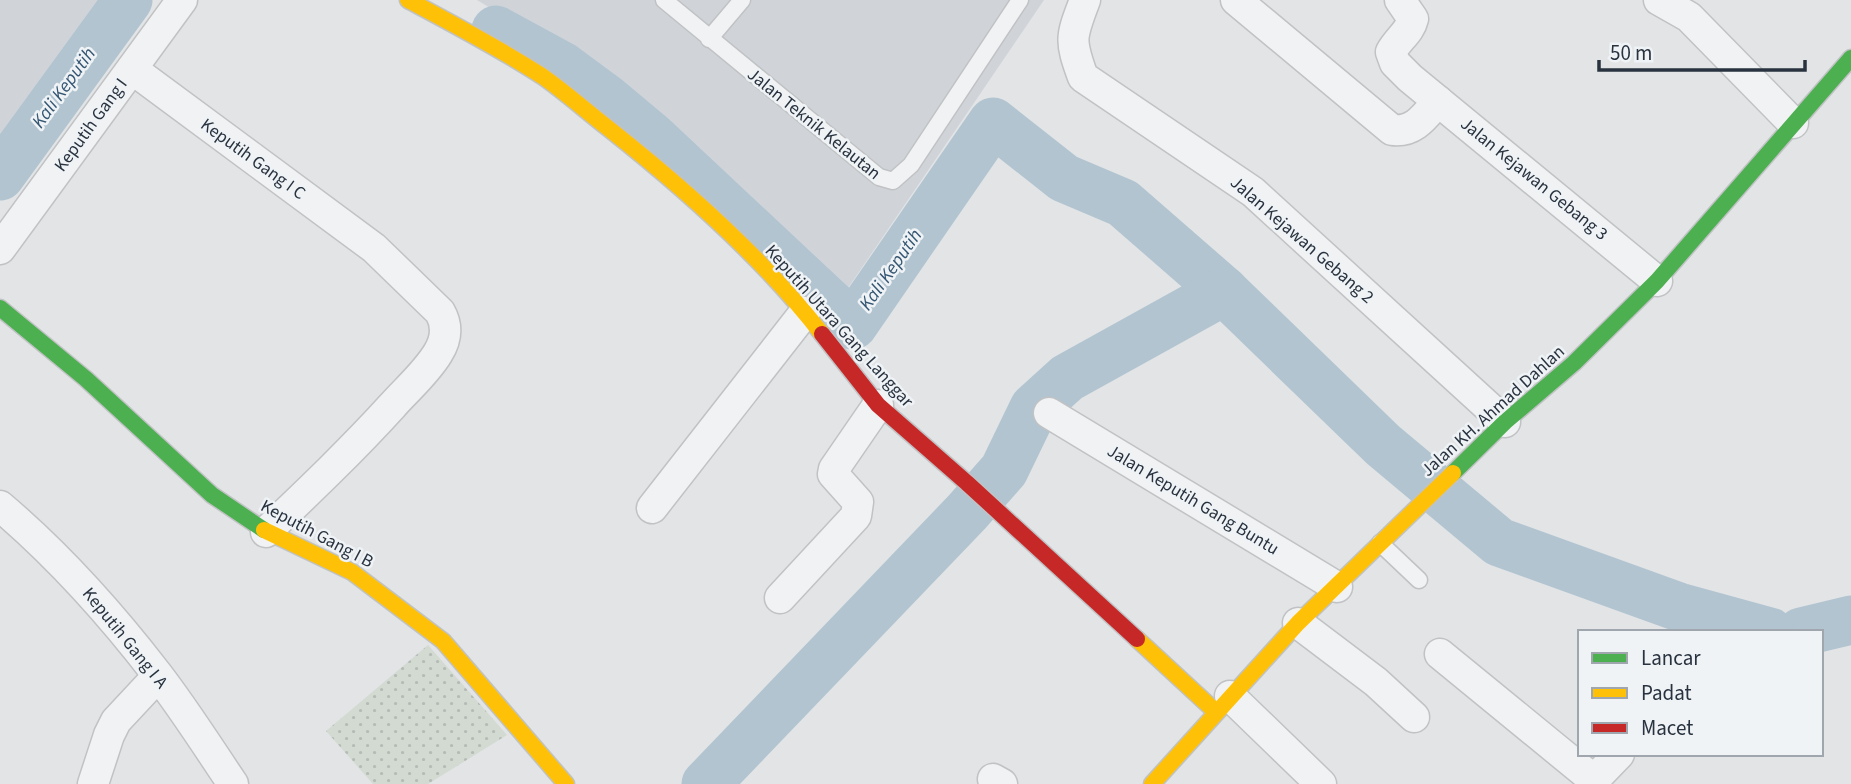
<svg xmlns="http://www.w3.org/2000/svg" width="1851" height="784" font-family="'Source Sans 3',sans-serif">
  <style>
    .built { fill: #d0d4d9 }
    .grass { fill: url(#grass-dots) }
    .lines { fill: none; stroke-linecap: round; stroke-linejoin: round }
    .river { stroke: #b1c4d0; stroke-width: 49 }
    .lane-casing { stroke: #c0c2c4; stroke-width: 19 }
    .street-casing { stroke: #c0c2c4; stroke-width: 33 }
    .fast-casing { stroke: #c0c2c4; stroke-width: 19 }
    .slow-casing { stroke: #c0c2c4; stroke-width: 19 }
    .jam-casing { stroke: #c0c2c4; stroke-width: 19 }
    .lane { stroke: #f1f2f3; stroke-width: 16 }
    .street { stroke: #f1f2f3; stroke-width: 30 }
    .fast { stroke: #4caf50; stroke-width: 16 }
    .slow { stroke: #ffc107; stroke-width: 16 }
    .jam { stroke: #c62828; stroke-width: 16 }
    .labels { text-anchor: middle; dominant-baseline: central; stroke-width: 5; stroke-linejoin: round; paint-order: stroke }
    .street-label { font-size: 18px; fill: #29333f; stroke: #eff3f6 }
    .water-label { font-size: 19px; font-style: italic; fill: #355672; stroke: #eff3f6 }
  </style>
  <defs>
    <pattern id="grass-dots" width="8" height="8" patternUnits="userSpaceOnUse" patternTransform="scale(1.75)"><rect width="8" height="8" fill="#d3dad2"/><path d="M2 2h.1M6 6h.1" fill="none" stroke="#b5bcb5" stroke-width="1.8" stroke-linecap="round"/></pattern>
  </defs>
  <rect width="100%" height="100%" fill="#e2e4e6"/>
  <g class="built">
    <polygon points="0,0 136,0 0,184"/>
    <polygon points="477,0 1044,0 846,291 582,64"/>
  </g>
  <polygon class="grass" points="428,645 507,735 428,784 373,784 326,731"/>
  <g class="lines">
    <g class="river">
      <polyline points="496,30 562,66 608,100 651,136 853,325 993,122 1064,178 1123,203 1224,291"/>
      <polyline points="0,176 128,0"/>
      <polyline points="1801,632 1851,620"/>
      <polyline points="706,784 967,512 1004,470 1034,408 1067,378 1224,291 1383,445 1499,542 1679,607 1770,632"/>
    </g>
    <defs>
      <g id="lane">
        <polyline points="664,0 879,177 893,181 911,165 1020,0"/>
        <polyline points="709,39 742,0"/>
        <polyline points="1380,543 1419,580"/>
      </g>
      <g id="street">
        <path d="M 1085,0 C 1071,37 1069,39 1083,77 L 1253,192 L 1505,422"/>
        <path d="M 1236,0 L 1392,130 C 1414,133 1425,116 1438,101"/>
        <path d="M 1400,0 L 1413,19 C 1410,32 1397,40 1391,52 L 1395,63 L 1410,78 L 1657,281"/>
        <polyline points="1659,0 1689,17 1793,123"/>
        <path d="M 132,69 L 374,248 L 440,312 C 448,326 446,340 438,353 C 426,373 407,389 392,406 C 352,450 309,491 266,532"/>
        <polyline points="0,249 182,0"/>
        <polyline points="1049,413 1337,587"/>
        <path d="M 0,506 C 59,556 110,613 157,674 C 184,709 208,747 233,784"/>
        <polyline points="652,508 805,312"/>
        <polyline points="780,598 856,516 858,502 833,474 834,469 878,405"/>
        <polyline points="1298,623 1376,682 1414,717"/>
        <polyline points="1440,654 1594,780 1619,754"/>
        <polyline points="1230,696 1321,784"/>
        <polyline points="993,779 1002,784"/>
        <polyline points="93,784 109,735 116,721 158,676"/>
      </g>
      <g id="fast">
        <polyline points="0,308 86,379 212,495 264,530"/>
        <polyline points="1453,473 1505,422 1574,363 1657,281 1851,58"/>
      </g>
      <g id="slow">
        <path d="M 408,0 C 453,24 499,48 542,76 C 565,92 586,111 608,128 C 684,188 763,258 822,334"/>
        <polyline points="264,530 352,572 443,641 566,784"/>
        <polyline points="1137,639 1216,712"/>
        <polyline points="1152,784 1298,623 1453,473"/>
      </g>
      <polyline id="jam" points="822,334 878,405 967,483 1137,639"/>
    </defs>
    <use href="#lane" class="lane-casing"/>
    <use href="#street" class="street-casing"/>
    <use href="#fast" class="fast-casing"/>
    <use href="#slow" class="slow-casing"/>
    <use href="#jam" class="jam-casing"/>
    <use href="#lane" class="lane"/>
    <use href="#street" class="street"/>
    <use href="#fast" class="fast"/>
    <use href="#slow" class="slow"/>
    <use href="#jam" class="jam"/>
  </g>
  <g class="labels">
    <g class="street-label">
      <text transform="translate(814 124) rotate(39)">Jalan Teknik Kelautan</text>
      <text transform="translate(91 125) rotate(-54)">Keputih Gang I</text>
      <text transform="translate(253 159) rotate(36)">Keputih Gang I C</text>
      <text transform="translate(1534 179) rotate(39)">Jalan Kejawan Gebang 3</text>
      <text transform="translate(1302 240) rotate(41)">Jalan Kejawan Gebang 2</text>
      <text transform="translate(839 326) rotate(48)">Keputih Utara Gang Langgar</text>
      <text transform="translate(1493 411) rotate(-42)">Jalan KH. Ahmad Dahlan</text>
      <text transform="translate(1193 500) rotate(31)">Jalan Keputih Gang Buntu</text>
      <text transform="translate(317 534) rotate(28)">Keputih Gang I B</text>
      <text transform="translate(125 638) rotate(51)">Keputih Gang I A</text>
    </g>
    <g class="water-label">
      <text transform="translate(64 88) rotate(-54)">Kali Keputih</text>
      <text transform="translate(891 270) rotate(-55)">Kali Keputih</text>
    </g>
  </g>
  <rect x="1578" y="630" width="245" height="126" fill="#eff3f6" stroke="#a0a6ad" stroke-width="2"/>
  <rect x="1592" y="653" width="35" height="10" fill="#4caf50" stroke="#a0a6ad" stroke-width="2"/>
  <text x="1641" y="665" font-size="21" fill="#29333f">Lancar</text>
  <rect x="1592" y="688" width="35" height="10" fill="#ffc107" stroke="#a0a6ad" stroke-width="2"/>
  <text x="1641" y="700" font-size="21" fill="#29333f">Padat</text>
  <rect x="1592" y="723" width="35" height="10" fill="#c62828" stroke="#a0a6ad" stroke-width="2"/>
  <text x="1641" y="735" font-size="21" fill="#29333f">Macet</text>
  <path d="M1599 60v10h206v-10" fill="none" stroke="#29333f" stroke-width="3.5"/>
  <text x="1610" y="60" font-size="21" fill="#29333f" stroke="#eff3f6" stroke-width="5" paint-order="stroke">50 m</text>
</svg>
